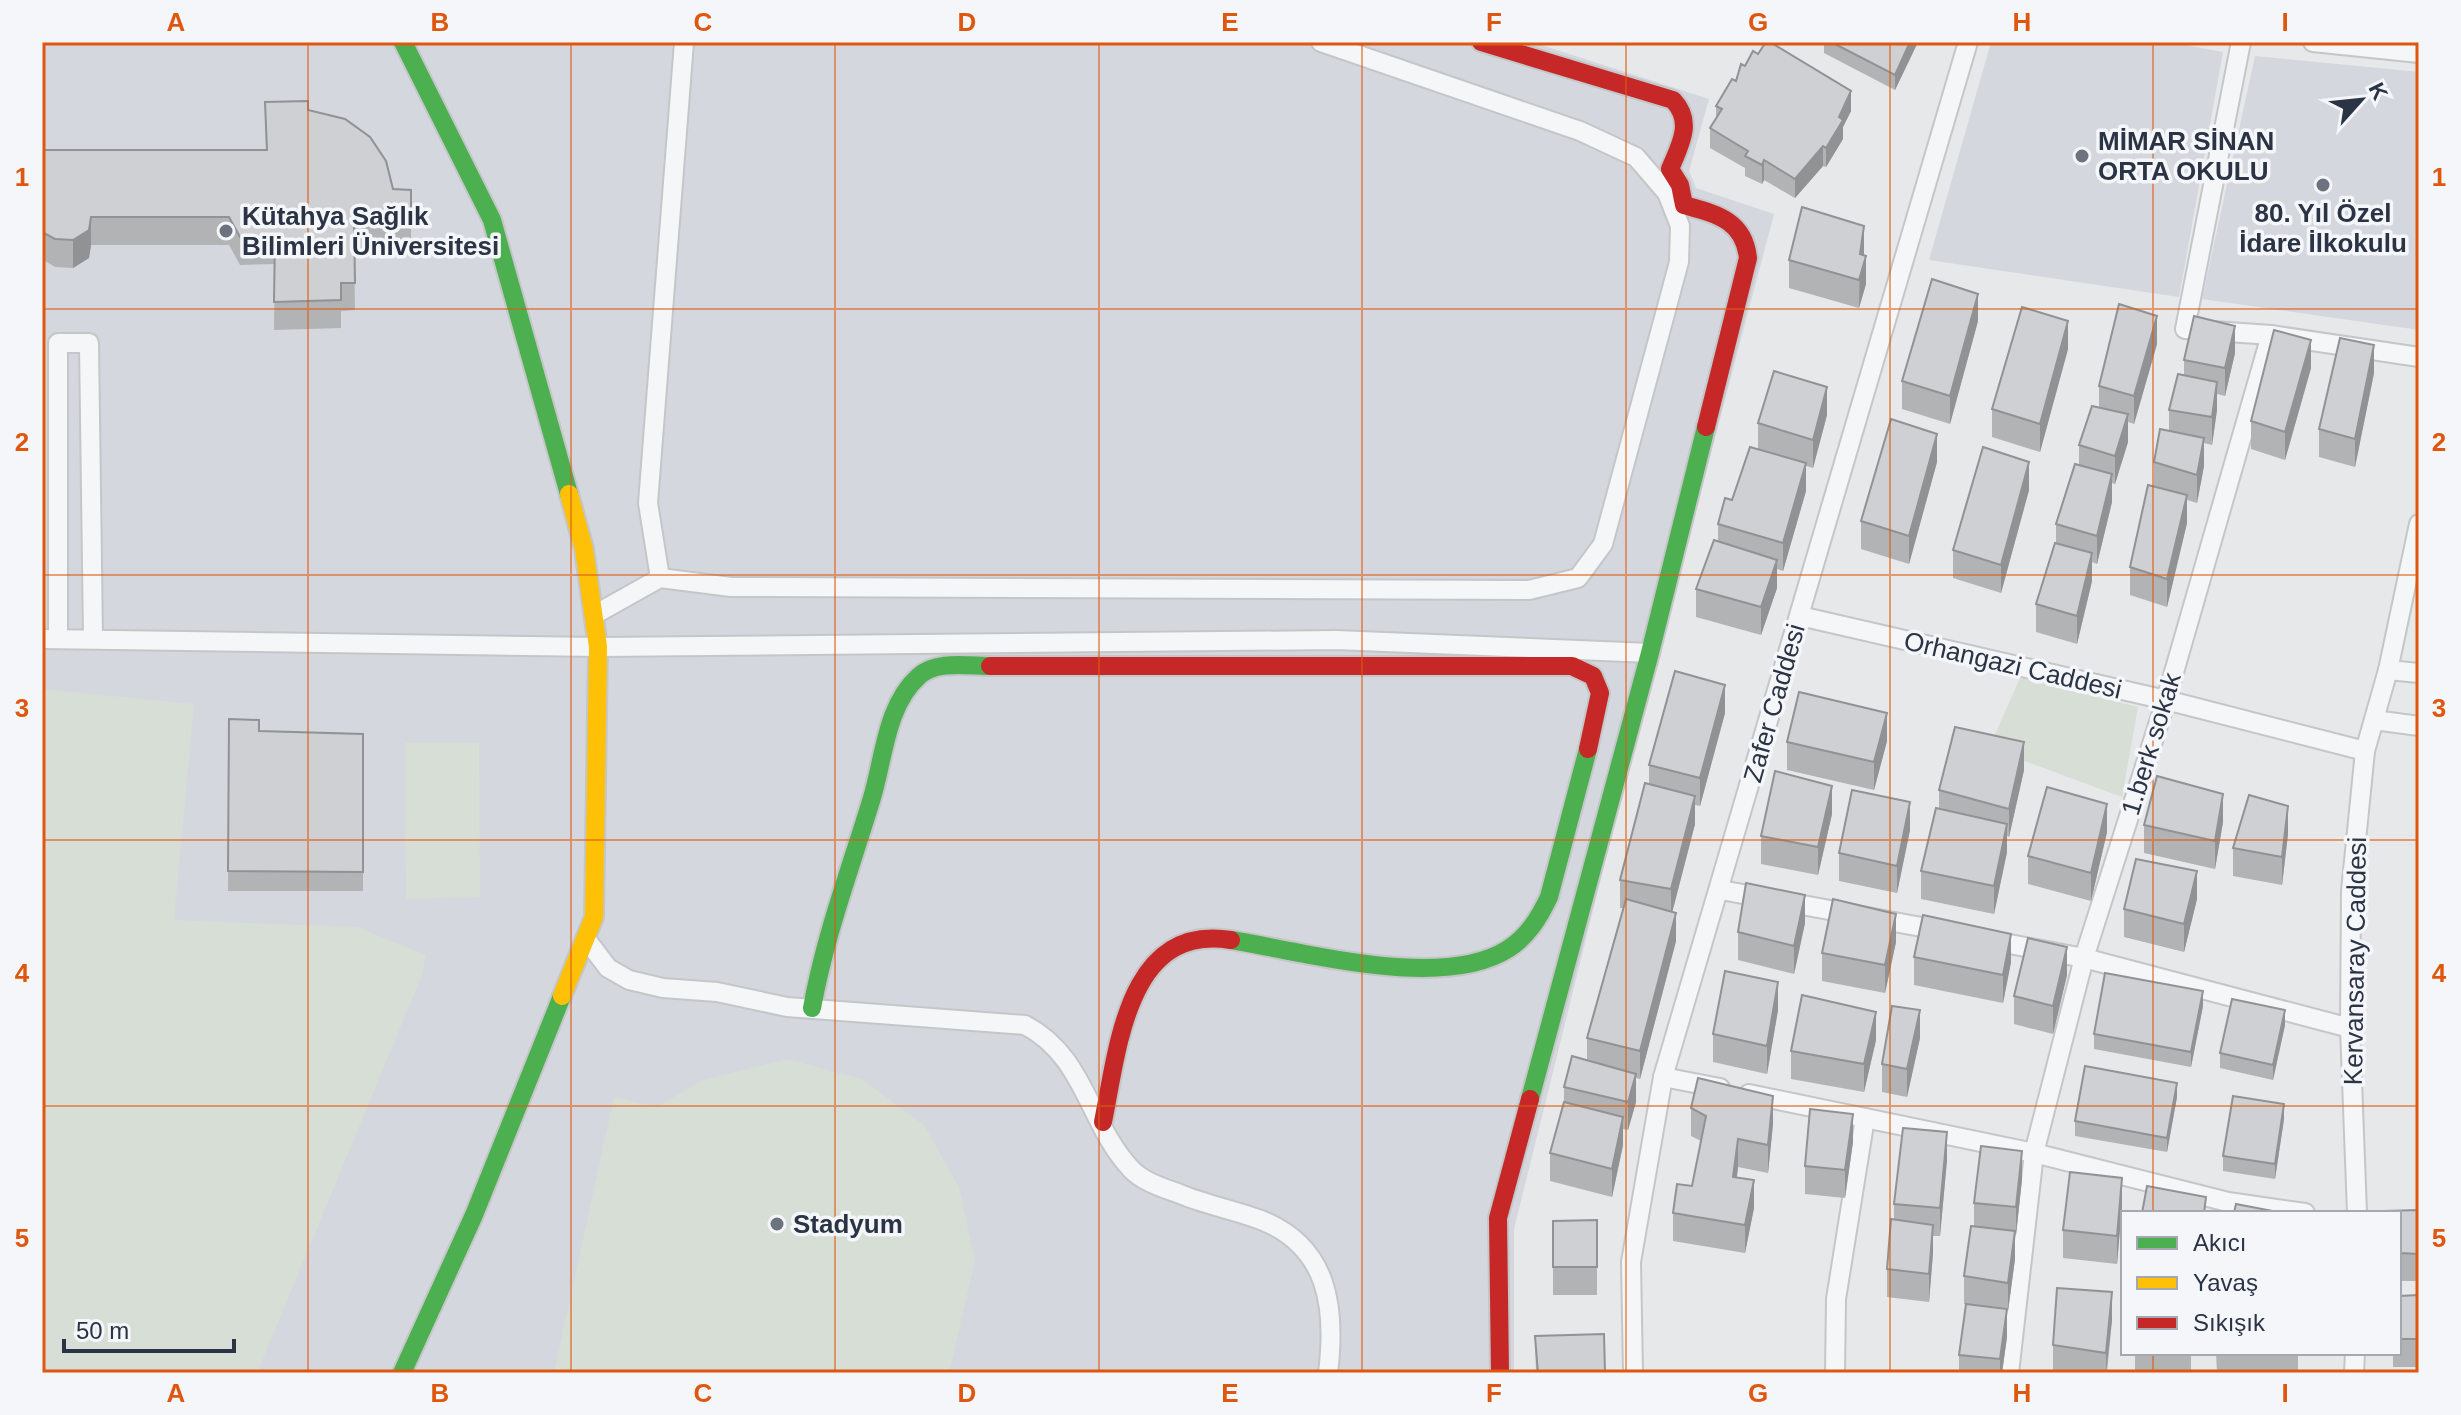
<svg xmlns="http://www.w3.org/2000/svg" width="2461" height="1415" font-family="Helvetica,sans-serif">
  <style>
    .built { fill: #d4d7dd }
    .green { fill: #d6ded6 }
    .lines { fill: none; stroke-linecap: round; stroke-linejoin: round }
    .street-casing { stroke: #c4c6c8; stroke-width: 22 }
    .fast-casing { stroke: #c4c6c8; stroke-width: 22 }
    .slow-casing { stroke: #c4c6c8; stroke-width: 22 }
    .jam-casing { stroke: #c4c6c8; stroke-width: 22 }
    .street { stroke: #f5f6f7; stroke-width: 18 }
    .fast { stroke: #4caf50; stroke-width: 18 }
    .slow { stroke: #ffc107; stroke-width: 18 }
    .jam { stroke: #c62828; stroke-width: 18 }
    .wall { fill: #b1b3b5 }
    .shaded-wall { fill: #909294 }
    .building { fill: #ced0d3; stroke: #909294; stroke-width: 2 }
    .grid { fill: none; stroke: #df570f; stroke-width: 2; stroke-opacity: 0.55 }
    .poi-dot { fill: #6c737f; stroke: #f4f6f9; stroke-width: 3 }
    .labels { text-anchor: middle; dominant-baseline: central; stroke-width: 7; stroke-linejoin: round; paint-order: stroke }
    .poi-label { font-size: 26px; font-weight: bold; fill: #2b3445; stroke: #f4f6f9; text-anchor: start }
    .street-label { font-size: 26px; fill: #2b3445; stroke: #f4f6f9 }
    .neatline { fill: none; stroke: #df570f; stroke-width: 3 }
    .grid-label { font-size: 26px; text-anchor: middle; font-weight: bold; fill: #df570f }
  </style>
  <rect width="100%" height="100%" fill="#e6e8ea"/>
  <g class="built">
    <polygon points="42,42 1532,42 1709,99 1689,171 1696,188 1774,214 1636,737 1514,1229 1514,1373 42,1373"/>
    <polygon points="1991,42 2170,42 2223,52 2179,297 1929,260"/>
    <polygon points="2255,56 2419,72 2419,330 2202,299"/>
  </g>
  <g class="green">
    <polygon points="2020,678 2138,707 2122,797 1989,748"/>
    <polygon points="42,689 194,704 174,920 357,927 426,955 422,975 257,1373 42,1373"/>
    <polygon points="405,743 479,743 480,897 406,899"/>
    <polygon points="787,1059 862,1079 924,1125 959,1187 975,1261 949,1373 554,1373 614,1097 657,1107 703,1080"/>
  </g>
  <g class="lines">
    <defs>
      <g id="street">
        <polyline points="2241,42 2185,329 2271,335 2419,357"/>
        <polyline points="2313,42 2419,53"/>
        <polyline points="660,578 648,503 684,42"/>
        <polyline points="594,615 660,578 731,587 1529,590 1578,578 1603,544 1679,262 1680,226 1667,193 1636,157 1580,131 1321,42"/>
        <polyline points="1800,616 2166,700 2365,751"/>
        <polyline points="42,639 598,647 1336,640 1650,653"/>
        <polyline points="58,639 58,343 89,343 93,638"/>
        <polyline points="2388,670 2419,673"/>
        <polyline points="2374,720 2419,726"/>
        <polyline points="1721,890 1943,931"/>
        <path d="M 586,939 L 608,968 L 629,980 L 663,988 L 717,992 L 787,1007 L 1025,1025 C 1085,1056 1088,1123 1131,1169 C 1143,1182 1164,1188 1180,1194 C 1206,1205 1235,1210 1261,1220 C 1329,1247 1336,1308 1328,1373"/>
        <polyline points="1988,940 2084,958 2350,1028"/>
        <polyline points="1663,1077 1720,1088"/>
        <polyline points="1749,1094 2034,1153 2228,1202 2305,1213"/>
        <polyline points="2357,1213 2350,1028 2351,891 2365,751 2388,670 2419,524"/>
        <polyline points="1633,1373 1631,1262 1663,1077 1968,42"/>
        <polyline points="1835,1373 1836,1299 1865,1118"/>
        <polyline points="2009,1373 2034,1153 2084,958 2166,700 2271,335"/>
        <polyline points="2354,1373 2355,1353"/>
      </g>
      <g id="fast">
        <polyline points="403,42 492,220 569,494"/>
        <path d="M 1231,940 C 1305,952 1442,991 1508,949 C 1528,936 1539,918 1549,897 L 1588,749"/>
        <path d="M 812,1008 C 825,936 850,870 871,801 C 884,761 885,706 919,676 C 936,660 969,666 990,666"/>
        <polyline points="1530,1099 1650,653 1706,427"/>
        <polyline points="402,1373 474,1215 562,996"/>
      </g>
      <polyline id="slow" points="562,996 594,917 598,647 584,549 569,494"/>
      <g id="jam">
        <path d="M 1481,42 L 1673,100 C 1694,122 1680,145 1670,169 L 1680,185 L 1684,205 C 1716,214 1744,220 1748,258 L 1706,427"/>
        <polyline points="990,666 1572,666 1593,676 1600,693 1588,749"/>
        <path d="M 1103,1122 C 1118,1049 1127,923 1231,940"/>
        <polyline points="1500,1373 1498,1218 1530,1099"/>
      </g>
    </defs>
    <use href="#street" class="street-casing"/>
    <use href="#fast" class="fast-casing"/>
    <use href="#slow" class="slow-casing"/>
    <use href="#jam" class="jam-casing"/>
    <use href="#street" class="street"/>
    <use href="#fast" class="fast"/>
    <use href="#slow" class="slow"/>
    <use href="#jam" class="jam"/>
  </g>
  <g class="wall">
    <polygon points="1824,42 1918,42 1895,90 1824,53"/>
    <polygon points="1736,81 1851,111 1843,127 1843,139 1826,167 1823,166 1795,198 1764,180 1762,184 1745,176 1745,168 1710,148 1710,128 1716,119 1716,106"/>
    <polygon points="265,102 308,110 393,189 411,190 411,250 354,250 355,310 341,311 341,328 274,330 275,264 240,265 229,245 91,245 89,258 73,268 55,267 42,259 42,150 266,150"/>
    <polygon points="1864,256 1866,284 1859,308 1789,288 1789,260"/>
    <polygon points="1978,321 1950,424 1902,409 1902,381"/>
    <polygon points="2157,344 2134,424 2128,422 2128,442 2115,484 2112,483 2112,502 2097,564 2092,562 2092,581 2077,644 2036,632 2036,604 2056,544 2056,524 2079,465 2079,445 2099,407 2099,386"/>
    <polygon points="2068,349 2040,452 1992,437 1992,409"/>
    <polygon points="2235,353 2225,396 2217,394 2217,410 2212,445 2204,443 2204,466 2197,503 2187,500 2187,523 2167,607 2130,595 2130,567 2154,487 2154,462 2169,431 2169,410 2184,375 2184,360"/>
    <polygon points="2311,368 2285,460 2251,449 2251,421"/>
    <polygon points="2374,373 2355,467 2319,457 2319,429"/>
    <polygon points="1827,415 1813,468 1806,466 1806,491 1783,571 1777,569 1777,588 1761,635 1696,617 1696,589 1718,541 1718,524 1732,500 1758,449 1758,423"/>
    <polygon points="1937,462 1909,564 1861,549 1861,521"/>
    <polygon points="2029,490 2001,593 1953,578 1953,550"/>
    <polygon points="1725,713 1700,806 1695,805 1695,824 1672,912 1676,941 1640,1079 1636,1078 1636,1102 1628,1130 1623,1129 1623,1145 1612,1197 1550,1181 1550,1153 1564,1103 1564,1087 1587,1060 1587,1038 1623,908 1620,908 1620,880 1649,784 1649,765"/>
    <polygon points="229,719 259,731 363,734 363,891 228,891"/>
    <polygon points="1887,741 1874,790 1787,770 1787,742"/>
    <polygon points="2024,770 2009,837 2007,836 2007,852 1994,914 1921,899 1921,871 1939,809 1939,790"/>
    <polygon points="1832,814 1818,875 1761,864 1761,836"/>
    <polygon points="2223,822 2215,869 2144,853 2144,825"/>
    <polygon points="1910,830 1897,893 1839,881 1839,853"/>
    <polygon points="2107,832 2091,901 2028,884 2028,856"/>
    <polygon points="2288,834 2282,885 2233,876 2233,848"/>
    <polygon points="2197,899 2184,952 2124,937 2124,909"/>
    <polygon points="1805,923 1794,974 1738,960 1738,932"/>
    <polygon points="1896,942 1885,993 1822,981 1822,953"/>
    <polygon points="1914,957 2011,962 2003,1003 1914,985"/>
    <polygon points="2067,975 2053,1034 2014,1024 2014,996"/>
    <polygon points="2203,1006 2191,1067 2094,1049 2094,1034"/>
    <polygon points="1778,1010 1767,1074 1713,1062 1713,1034"/>
    <polygon points="2285,1025 2273,1080 2220,1068 2220,1053"/>
    <polygon points="1920,1038 1907,1097 1882,1092 1882,1064"/>
    <polygon points="1876,1040 1864,1092 1791,1079 1791,1051"/>
    <polygon points="2177,1097 2167,1152 2075,1136 2075,1121"/>
    <polygon points="1691,1108 1773,1124 1768,1173 1738,1167 1737,1177 1754,1208 1745,1253 1673,1241 1673,1213 1692,1186 1701,1141 1691,1136"/>
    <polygon points="2284,1119 2275,1179 2223,1171 2223,1156"/>
    <polygon points="1853,1142 1845,1198 1805,1194 1805,1166"/>
    <polygon points="1947,1160 1940,1236 1933,1236 1933,1253 1929,1302 1887,1297 1887,1269 1894,1220 1894,1204"/>
    <polygon points="2022,1179 2016,1235 2015,1235 2015,1259 2008,1311 2007,1310 2007,1337 2002,1373 1959,1373 1959,1355 1973,1305 1964,1304 1964,1276 1974,1226 1974,1203"/>
    <polygon points="2122,1206 2117,1264 2063,1258 2063,1230"/>
    <polygon points="2419,1210 2419,1281 2399,1281 2399,1213"/>
    <polygon points="1597,1220 1597,1295 1553,1295 1553,1221"/>
    <polygon points="2419,1295 2419,1367 2393,1367 2393,1353 2399,1353 2399,1296"/>
    <polygon points="2112,1320 2107,1373 2053,1373 2053,1345"/>
    <polygon points="1604,1334 1605,1373 1536,1373 1535,1336"/>
    <rect x="2135" y="1353" width="56" height="20"/>
    <polygon points="2216,1353 2298,1353 2298,1371 2266,1373 2217,1373"/>
  </g>
  <g class="shaded-wall">
    <polygon points="1910,42 1918,42 1895,90 1895,75"/>
    <polygon points="1851,91 1851,111 1843,127 1843,139 1826,167 1826,148"/>
    <polygon points="1823,146 1823,166 1795,198 1795,179"/>
    <polygon points="1764,160 1764,180 1762,184 1762,165"/>
    <polygon points="91,217 91,245 89,258 73,268 73,240"/>
    <polygon points="1864,226 1864,253 1862,268 1866,256 1866,284 1859,308 1860,254"/>
    <polygon points="1978,294 1978,321 1950,424 1950,396"/>
    <polygon points="2157,316 2157,344 2134,424 2134,396"/>
    <polygon points="2068,321 2068,349 2040,452 2040,424"/>
    <polygon points="2235,326 2235,353 2225,396 2225,368"/>
    <polygon points="2311,340 2311,368 2285,460 2285,432"/>
    <polygon points="2374,345 2374,373 2355,467 2355,439"/>
    <polygon points="2217,382 2217,410 2212,445 2212,417"/>
    <polygon points="1827,387 1827,415 1813,468 1813,440"/>
    <polygon points="2128,414 2128,442 2115,484 2115,456"/>
    <polygon points="1937,434 1937,462 1909,564 1909,536"/>
    <polygon points="2204,438 2204,466 2197,503 2197,475"/>
    <polygon points="2029,462 2029,490 2001,593 2001,565"/>
    <polygon points="1806,463 1806,491 1783,571 1783,543"/>
    <polygon points="2112,474 2112,502 2097,564 2097,536"/>
    <polygon points="2187,495 2187,523 2167,607 2167,579"/>
    <polygon points="2092,553 2092,581 2077,644 2077,616"/>
    <polygon points="1777,560 1777,588 1761,635 1761,607"/>
    <polygon points="1725,685 1725,713 1700,806 1700,778"/>
    <polygon points="1887,713 1887,741 1874,790 1874,762"/>
    <polygon points="2024,742 2024,770 2009,837 2009,809"/>
    <polygon points="1832,786 1832,814 1818,875 1818,847"/>
    <polygon points="2223,794 2223,822 2215,869 2215,841"/>
    <polygon points="1695,796 1695,824 1671,917 1671,889"/>
    <polygon points="1910,802 1910,830 1897,893 1897,866"/>
    <polygon points="2107,804 2107,832 2091,901 2091,873"/>
    <polygon points="2288,806 2288,834 2282,885 2282,857"/>
    <polygon points="2007,824 2007,852 1994,914 1994,886"/>
    <polygon points="2197,871 2197,899 2184,952 2184,924"/>
    <polygon points="1805,895 1805,923 1794,974 1794,946"/>
    <polygon points="1676,913 1676,941 1640,1079 1640,1051"/>
    <polygon points="1896,914 1896,942 1885,993 1885,965"/>
    <polygon points="2011,934 2011,962 2003,1003 2003,975"/>
    <polygon points="2067,947 2067,975 2053,1034 2053,1006"/>
    <polygon points="1778,982 1778,1010 1767,1074 1767,1046"/>
    <polygon points="2203,991 2203,1006 2191,1067 2191,1052"/>
    <polygon points="1920,1010 1920,1038 1907,1097 1907,1069"/>
    <polygon points="2285,1010 2285,1025 2273,1080 2273,1065"/>
    <polygon points="1876,1012 1876,1040 1864,1092 1864,1064"/>
    <polygon points="1636,1074 1636,1102 1628,1130 1628,1102"/>
    <polygon points="2177,1083 2177,1097 2167,1152 2167,1138"/>
    <polygon points="1773,1096 1773,1124 1768,1173 1768,1145"/>
    <polygon points="2284,1104 2284,1119 2275,1179 2275,1164"/>
    <polygon points="1853,1114 1853,1142 1845,1198 1845,1170"/>
    <polygon points="1623,1117 1623,1145 1612,1197 1612,1169"/>
    <polygon points="1947,1132 1947,1160 1940,1236 1940,1208"/>
    <polygon points="1738,1139 1738,1167 1733,1205 1733,1177"/>
    <polygon points="2022,1151 2022,1179 2016,1235 2016,1207"/>
    <polygon points="2122,1178 2122,1206 2117,1264 2117,1236"/>
    <polygon points="1754,1180 1754,1208 1745,1253 1745,1225"/>
    <polygon points="1933,1225 1933,1253 1929,1302 1929,1274"/>
    <polygon points="2015,1231 2015,1259 2008,1311 2008,1283"/>
    <polygon points="2112,1292 2112,1320 2106,1373 2106,1353"/>
    <polygon points="2007,1309 2007,1337 2002,1373 2000,1373 2000,1359"/>
  </g>
  <g class="building">
    <polygon points="1766,42 1770,42 1851,91 1839,117 1843,120 1826,148 1823,146 1795,179 1764,160 1762,165 1745,156 1748,151 1710,128 1722,109 1716,106 1732,79 1736,81 1741,64 1745,66 1753,51 1758,54"/>
    <polygon points="1831,42 1910,42 1895,75"/>
    <polygon points="308,101 308,110 345,119 370,137 386,161 393,189 411,190 411,222 354,222 355,283 341,283 341,300 274,302 275,236 240,237 229,217 91,217 89,230 73,240 55,239 42,232 42,150 267,150 265,102"/>
    <polygon points="1802,207 1864,226 1860,254 1866,256 1859,280 1789,260"/>
    <polygon points="1932,279 1978,294 1950,396 1902,381"/>
    <polygon points="2119,304 2157,316 2134,396 2099,386"/>
    <polygon points="2022,307 2068,321 2040,424 1992,409"/>
    <polygon points="2194,316 2235,326 2225,368 2184,360"/>
    <polygon points="2274,330 2311,340 2285,432 2251,421"/>
    <polygon points="2340,338 2374,345 2355,439 2319,429"/>
    <polygon points="1774,371 1827,387 1813,440 1758,423"/>
    <polygon points="2178,374 2217,382 2212,417 2169,410"/>
    <polygon points="2092,406 2128,414 2115,456 2079,445"/>
    <polygon points="1891,419 1937,434 1909,536 1861,521"/>
    <polygon points="2160,429 2204,438 2197,475 2154,462"/>
    <polygon points="1750,447 1806,463 1783,543 1718,524 1725,498 1732,500"/>
    <polygon points="1983,447 2029,462 2001,565 1953,550"/>
    <polygon points="2075,464 2112,474 2097,536 2056,524"/>
    <polygon points="2148,485 2187,495 2167,579 2130,567"/>
    <polygon points="1714,540 1777,560 1761,607 1696,589"/>
    <polygon points="2055,543 2092,553 2077,616 2036,604"/>
    <polygon points="1675,671 1725,685 1700,778 1649,765"/>
    <polygon points="1799,692 1887,713 1874,762 1787,742"/>
    <polygon points="229,719 259,720 259,731 363,734 363,872 228,871"/>
    <polygon points="1955,727 2024,742 2009,809 1939,790"/>
    <polygon points="1775,771 1832,786 1818,847 1761,836"/>
    <polygon points="2157,776 2223,794 2215,841 2144,825"/>
    <polygon points="1645,783 1695,796 1671,889 1620,880"/>
    <polygon points="2047,787 2107,804 2091,873 2028,856"/>
    <polygon points="1852,790 1910,802 1897,866 1839,853"/>
    <polygon points="2249,795 2288,806 2282,857 2233,848"/>
    <polygon points="1936,808 2007,824 1994,886 1921,871"/>
    <polygon points="2136,859 2197,871 2184,924 2124,909"/>
    <polygon points="1746,883 1805,895 1794,946 1738,932"/>
    <polygon points="1626,899 1676,913 1640,1051 1587,1038"/>
    <polygon points="1833,899 1896,914 1885,965 1822,953"/>
    <polygon points="1923,915 2011,934 2003,975 1914,957"/>
    <polygon points="2028,938 2067,947 2053,1006 2014,996"/>
    <polygon points="1725,971 1778,982 1767,1046 1713,1034"/>
    <polygon points="2105,973 2203,991 2191,1052 2094,1034"/>
    <polygon points="1802,995 1876,1012 1864,1064 1791,1051"/>
    <polygon points="2232,999 2285,1010 2273,1065 2220,1053"/>
    <polygon points="1892,1006 1920,1010 1907,1069 1882,1064"/>
    <polygon points="1572,1056 1636,1074 1628,1102 1564,1087"/>
    <polygon points="2085,1066 2177,1083 2167,1138 2075,1121"/>
    <polygon points="1698,1078 1773,1096 1768,1145 1738,1139 1733,1177 1754,1180 1745,1225 1673,1213 1677,1184 1692,1186 1706,1116 1691,1108"/>
    <polygon points="2233,1096 2284,1104 2275,1164 2223,1156"/>
    <polygon points="1564,1102 1623,1117 1612,1169 1550,1153"/>
    <polygon points="1810,1109 1853,1114 1845,1170 1805,1166"/>
    <polygon points="1903,1128 1947,1132 1940,1208 1894,1204"/>
    <polygon points="1981,1146 2022,1151 2016,1207 1974,1203"/>
    <polygon points="2070,1172 2122,1178 2117,1236 2063,1230"/>
    <polygon points="2147,1186 2206,1197 2204,1213 2142,1213"/>
    <polygon points="2236,1204 2283,1213 2234,1213"/>
    <polygon points="2419,1210 2419,1254 2399,1253 2399,1213 2386,1213 2385,1211"/>
    <polygon points="1891,1219 1933,1225 1929,1274 1887,1269"/>
    <polygon points="1597,1220 1597,1267 1553,1267 1553,1221"/>
    <polygon points="1971,1226 2015,1231 2008,1283 1964,1276"/>
    <polygon points="2057,1288 2112,1292 2106,1353 2053,1345"/>
    <polygon points="2419,1295 2419,1339 2399,1339 2399,1296"/>
    <polygon points="1966,1304 2007,1309 2000,1359 1959,1355"/>
    <polygon points="1604,1334 1605,1372 1538,1373 1535,1336"/>
  </g>
  <path class="grid" d="M 308,42 L 308,1373M 571,42 L 571,1373M 835,42 L 835,1373M 1099,42 L 1099,1373M 1362,42 L 1362,1373M 1626,42 L 1626,1373M 1890,42 L 1890,1373M 2153,42 L 2153,1213M 42,309 L 2419,309M 42,575 L 2419,575M 42,840 L 2419,840M 42,1106 L 2419,1106M 2153,1353 L 2153,1373"/>
  <g class="poi-dot">
    <circle cx="2082" cy="156" r="8"/>
    <circle cx="2323" cy="185" r="8"/>
    <circle cx="226" cy="231" r="8"/>
    <circle cx="777" cy="1224" r="8"/>
  </g>
  <g class="labels">
    <g class="poi-label">
      <text x="2098" y="141">MİMAR SİNAN<tspan x="2098" dy="30">ORTA OKULU</tspan></text>
      <text x="2323" y="213" text-anchor="middle">80. Yıl Özel<tspan x="2323" dy="30">İdare İlkokulu</tspan></text>
      <text x="242" y="216">Kütahya Sağlık<tspan x="242" dy="30">Bilimleri Üniversitesi</tspan></text>
      <text x="793" y="1224">Stadyum</text>
    </g>
    <g class="street-label">
      <text transform="translate(2013 665) rotate(13)">Orhangazi Caddesi</text>
      <text transform="translate(1774 703) rotate(-74)">Zafer Caddesi</text>
      <text transform="translate(2151 744) rotate(-73)">1.berk sokak</text>
      <text transform="translate(2355 961) rotate(-89)">Kervansaray Caddesi</text>
    </g>
  </g>
  <rect width="2461" height="1415" fill="none" stroke="#f4f6f9" stroke-width="88"/>
  <rect x="2121" y="1211" width="280" height="144" fill="#f4f6f9" stroke="#a4a8b1" stroke-width="2"/>
  <rect x="2137" y="1237" width="40" height="12" fill="#4caf50" stroke="#a4a8b1" stroke-width="2"/>
  <text x="2193" y="1251" font-size="24" fill="#2b3445">Akıcı</text>
  <rect x="2137" y="1277" width="40" height="12" fill="#ffc107" stroke="#a4a8b1" stroke-width="2"/>
  <text x="2193" y="1291" font-size="24" fill="#2b3445">Yavaş</text>
  <rect x="2137" y="1317" width="40" height="12" fill="#c62828" stroke="#a4a8b1" stroke-width="2"/>
  <text x="2193" y="1331" font-size="24" fill="#2b3445">Sıkışık</text>
  <g transform="translate(2361 100) rotate(63)" stroke="#f4f6f9" stroke-width="6" paint-order="stroke">
  <path d="M0-6L14 30L0 20L-14 30Z" fill="#2b3445"/>
  <text y="-12" font-size="22" font-weight="bold" text-anchor="middle" fill="#2b3445">K</text>
  </g>
  <path d="M64 1339v12h170v-12" fill="none" stroke="#2b3445" stroke-width="4"/>
  <text x="76" y="1339" font-size="24" fill="#2b3445" stroke="#f4f6f9" stroke-width="6" paint-order="stroke">50 m</text>
  <rect x="44" y="44" width="2373" height="1327" class="neatline"/>
  <g class="grid-label">
    <text x="176" y="31">A</text>
    <text x="440" y="31">B</text>
    <text x="703" y="31">C</text>
    <text x="967" y="31">D</text>
    <text x="1230" y="31">E</text>
    <text x="1494" y="31">F</text>
    <text x="1758" y="31">G</text>
    <text x="2022" y="31">H</text>
    <text x="2285" y="31">I</text>
    <text x="22" y="186">1</text>
    <text x="2439" y="186">1</text>
    <text x="22" y="451">2</text>
    <text x="2439" y="451">2</text>
    <text x="22" y="717">3</text>
    <text x="2439" y="717">3</text>
    <text x="22" y="982">4</text>
    <text x="2439" y="982">4</text>
    <text x="22" y="1247">5</text>
    <text x="2439" y="1247">5</text>
    <text x="176" y="1402">A</text>
    <text x="440" y="1402">B</text>
    <text x="703" y="1402">C</text>
    <text x="967" y="1402">D</text>
    <text x="1230" y="1402">E</text>
    <text x="1494" y="1402">F</text>
    <text x="1758" y="1402">G</text>
    <text x="2022" y="1402">H</text>
    <text x="2285" y="1402">I</text>
  </g>
</svg>
